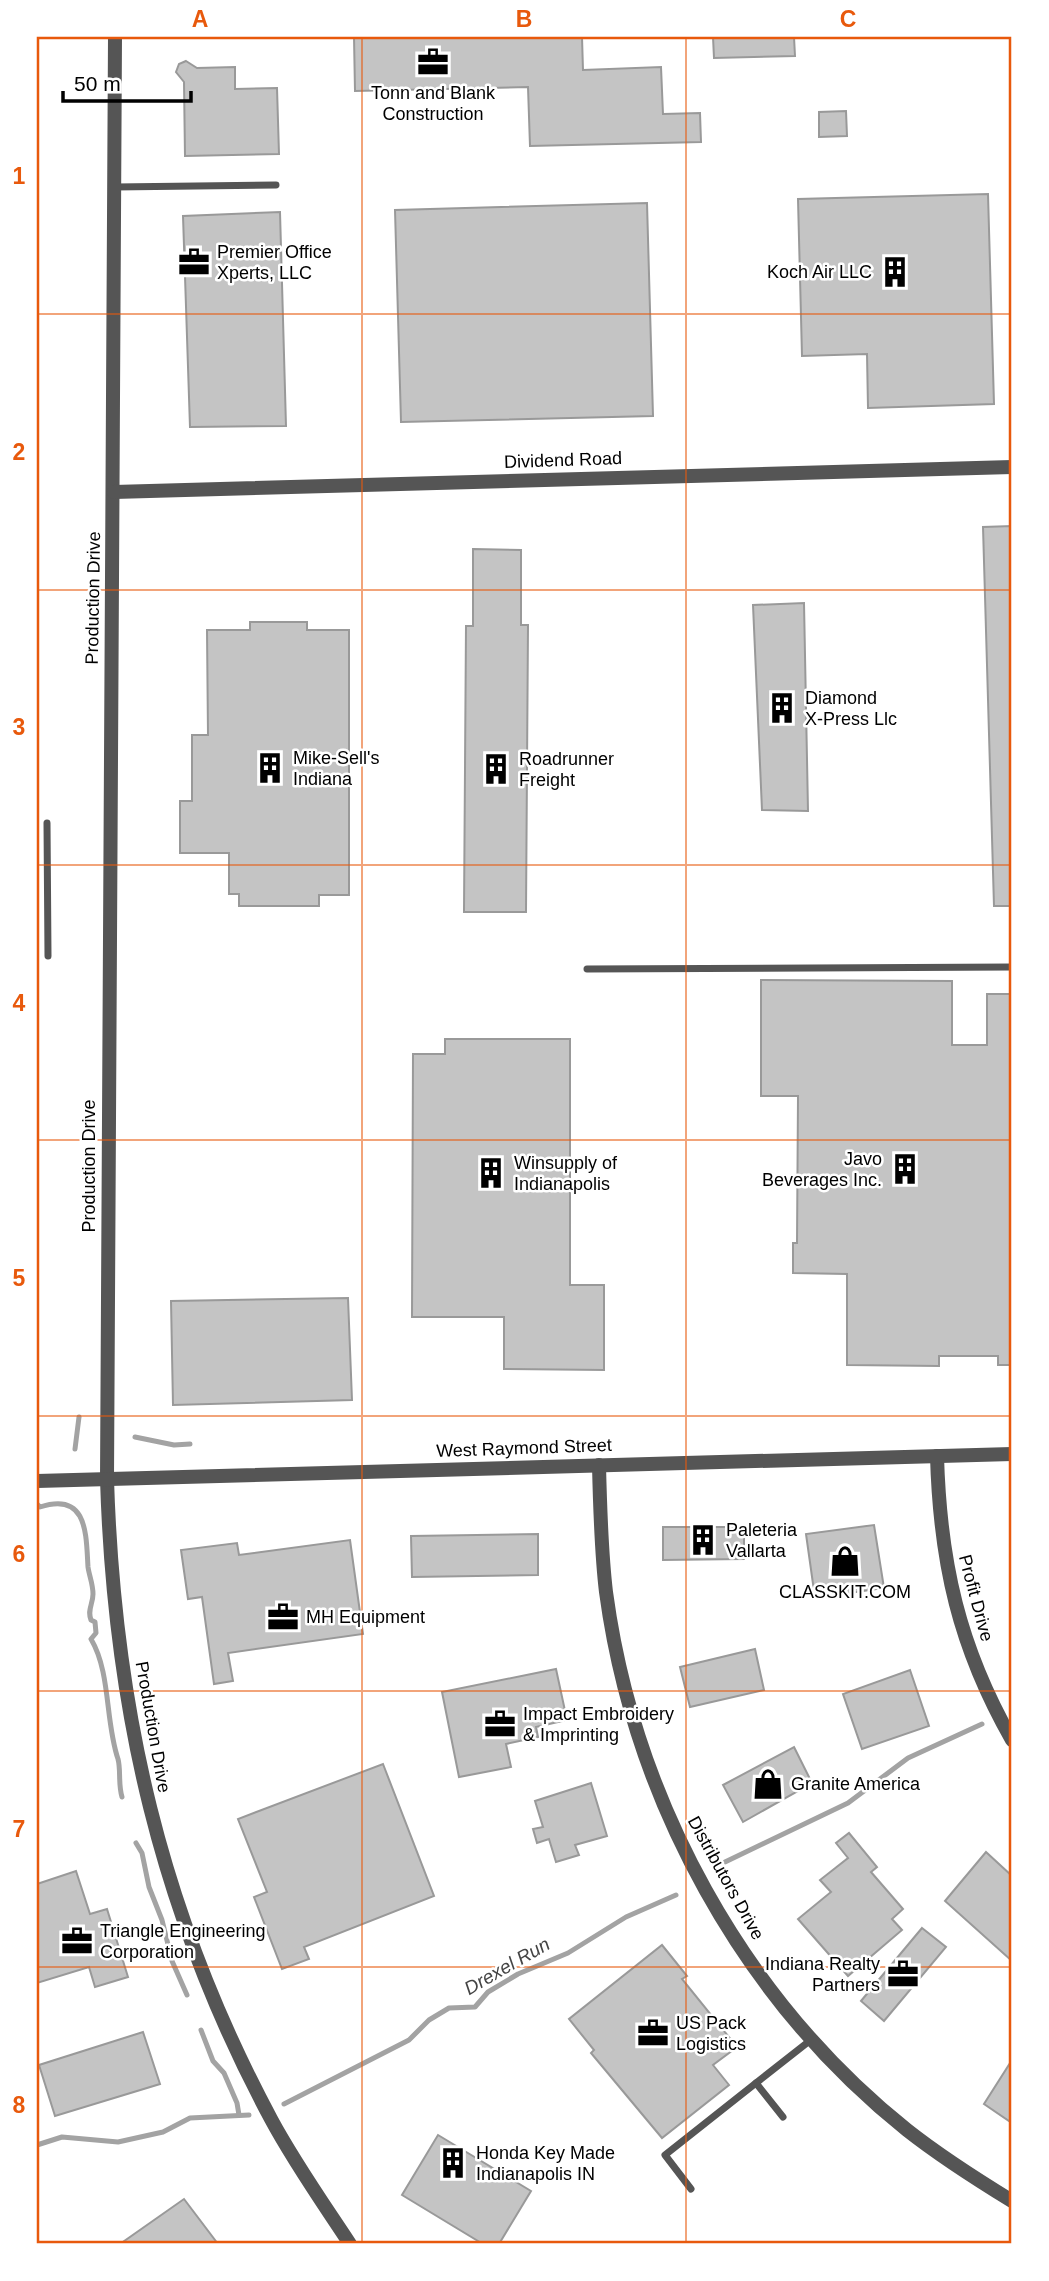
<svg xmlns="http://www.w3.org/2000/svg" width="1049" height="2281" font-family="Helvetica,sans-serif">
  <style>
    .lines { fill: none; stroke-linecap: round; stroke-linejoin: round }
    .stream { stroke: #a3a3a3; stroke-width: 5 }
    .building { fill: #c4c4c4; stroke: #999; stroke-width: 2 }
    .lane { stroke: #555; stroke-width: 7 }
    .street { stroke: #555; stroke-width: 14 }
    .grid { fill: none; stroke: #e8590c; stroke-width: 2; stroke-opacity: 0.55 }
    .labels { text-anchor: middle; dominant-baseline: central; stroke-width: 5; stroke-linejoin: round; paint-order: stroke }
    .poi-label { font-size: 18px; fill: #000; stroke: #fff; text-anchor: start }
    .street-label { font-size: 18px; fill: #000; stroke: #fff }
    .water-label { font-size: 19px; font-style: italic; fill: #444; stroke: #fff }
    .neatline { fill: none; stroke: #e8590c; stroke-width: 2.5 }
    .grid-label { font-size: 23px; text-anchor: middle; font-weight: bold; fill: #e8590c }
  </style>
  <rect width="100%" height="100%" fill="#fff"/>
  <g class="lines">
    <g class="stream">
      <polyline points="135,1437 174,1445 190,1444"/>
      <polyline points="75,1449 79,1417"/>
      <path d="M 37,1504 L 40,1507 C 88,1491 86,1535 88,1567 C 89,1575 93,1584 93,1594 C 93,1604 87,1610 91,1620 L 95,1622 L 96,1633 L 91,1639 C 111,1673 105,1721 118,1759 C 121,1770 118,1784 122,1797"/>
      <polyline points="136,1843 142,1853 149,1887 162,1920 172,1961 187,1995"/>
      <polyline points="725,1862 848,1803 908,1758 982,1724"/>
      <polyline points="201,2030 213,2061 224,2073 237,2103 239,2115"/>
      <polyline points="284,2104 409,2040 429,2020 449,2008 475,2007 488,1992 518,1974 568,1953 626,1917 676,1895"/>
      <polyline points="37,2145 62,2137 118,2142 163,2132 190,2118 249,2115"/>
    </g>
  </g>
  <g class="building">
    <polygon points="354,37 582,37 583,70 661,67 663,114 700,113 701,142 530,146 528,87 355,91"/>
    <polygon points="713,37 794,37 795,56 714,58"/>
    <polygon points="186,61 197,68 235,67 235,89 277,88 279,154 185,156 184,82 176,72 179,64"/>
    <polygon points="846,111 847,136 819,137 819,112"/>
    <polygon points="988,194 994,404 868,408 867,354 802,356 798,199"/>
    <polygon points="647,203 653,416 401,422 395,210"/>
    <polygon points="280,212 286,426 190,427 183,216"/>
    <polygon points="1012,526 1012,906 994,906 983,527"/>
    <polygon points="473,549 521,550 521,625 528,625 526,912 464,912 466,626 473,626"/>
    <polygon points="804,603 808,811 762,810 753,605"/>
    <polygon points="250,622 307,622 307,630 349,630 349,895 319,895 319,906 239,906 239,894 229,894 229,853 180,853 180,801 192,801 192,735 208,735 207,630 250,630"/>
    <polygon points="761,980 952,981 952,1045 987,1045 987,994 1012,994 1012,1365 998,1365 998,1356 939,1356 939,1366 847,1365 847,1274 793,1273 793,1243 797,1243 798,1096 761,1096"/>
    <polygon points="445,1039 570,1039 570,1285 604,1285 604,1370 504,1369 504,1317 412,1317 413,1054 445,1054"/>
    <polygon points="348,1298 352,1400 173,1405 171,1301"/>
    <polygon points="874,1525 884,1588 815,1598 806,1534"/>
    <polygon points="663,1527 744,1527 744,1559 663,1560"/>
    <polygon points="538,1534 538,1575 412,1577 411,1536"/>
    <polygon points="350,1540 363,1634 228,1653 233,1681 214,1684 202,1597 188,1599 181,1550 237,1543 239,1555"/>
    <polygon points="755,1649 764,1690 690,1707 680,1667"/>
    <polygon points="556,1669 567,1720 536,1727 538,1737 506,1744 511,1767 459,1777 442,1692"/>
    <polygon points="910,1670 929,1726 862,1749 843,1694"/>
    <polygon points="794,1747 812,1783 743,1822 723,1785"/>
    <polygon points="383,1764 434,1896 304,1947 309,1959 282,1969 254,1897 267,1892 238,1819"/>
    <polygon points="591,1783 607,1836 575,1845 579,1855 556,1862 549,1839 537,1843 533,1829 543,1827 535,1801"/>
    <polygon points="849,1833 877,1867 871,1872 903,1909 892,1919 902,1930 848,1976 798,1919 831,1892 820,1880 848,1858 836,1843"/>
    <polygon points="986,1852 1012,1876 1012,1961 945,1901"/>
    <polygon points="76,1871 90,1914 107,1909 128,1977 95,1987 89,1967 37,1983 37,1884"/>
    <polygon points="922,1928 946,1947 884,2021 861,2001"/>
    <polygon points="662,1945 687,1976 682,1979 737,2047 713,2065 729,2085 662,2138 591,2053 594,2050 569,2019"/>
    <polygon points="143,2032 160,2084 55,2116 39,2065"/>
    <polygon points="1012,2060 1012,2123 984,2104"/>
    <polygon points="438,2135 531,2191 499,2244 483,2244 402,2195"/>
    <polygon points="184,2199 218,2244 120,2244"/>
  </g>
  <g class="lines">
    <g class="lane">
      <polyline points="115,187 276,185"/>
      <polyline points="47,823 48,956"/>
      <polyline points="587,969 1012,967"/>
      <polyline points="783,2117 756,2083 812,2039"/>
      <polyline points="691,2189 665,2155 756,2083"/>
    </g>
    <g class="street">
      <path d="M 115,37 L 107,1479 C 114,1709 161,1914 271,2119 C 294,2162 323,2203 350,2244"/>
      <polyline points="114,492 1012,467"/>
      <path d="M 937,1456 C 940,1563 959,1647 1012,1740"/>
      <path d="M 599,1465 C 600,1508 601,1550 606,1592 C 634,1800 743,1999 907,2130 C 940,2156 976,2179 1012,2201"/>
      <polyline points="37,1481 1012,1454"/>
    </g>
  </g>
  <path class="grid" d="M 362,37 L 362,2244M 686,37 L 686,2244M 37,314 L 1012,314M 37,590 L 1012,590M 37,865 L 1012,865M 37,1140 L 1012,1140M 37,1416 L 1012,1416M 37,1691 L 1012,1691M 37,1967 L 1012,1967"/>
  <defs>
    <symbol id="office-bare" viewBox="-9 -9 18 18"><path d="M-6-3h4V-5.5h4V-3h4V5H-6ZM-1-4.5V-3h2v-1.5ZM-6 0V1H6V0Z" fill="#000" stroke="#fff" stroke-width="2.5" paint-order="stroke"/></symbol>
    <symbol id="building-bare" viewBox="-9 -9 18 18"><path d="M-4-6H4V6H1V3H-1V6H-4ZM-2.5-4.3h1.7v1.8h-1.7ZM.8-4.3h1.7v1.8H.8ZM-2.5-1h1.7V.8h-1.7ZM.8-1h1.7V.8H.8Z" fill="#000" stroke="#fff" stroke-width="2.5" paint-order="stroke"/></symbol>
    <symbol id="shop-bare" viewBox="-9 -9 18 18"><path d="M-5-2.5h2.3a2.7 3.5 0 0 1 5.4 0H5L5.5 6h-11ZM-1.5-2.5h3a1.5 2.3 0 0 0-3 0Z" fill="#000" stroke="#fff" stroke-width="2.5" paint-order="stroke"/></symbol>
  </defs>
  <g fill-rule="evenodd">
    <use href="#office-bare" x="411" y="40" width="44" height="44"/>
    <use href="#office-bare" x="172" y="240" width="44" height="44"/>
    <use href="#building-bare" x="873" y="250" width="44" height="44"/>
    <use href="#building-bare" x="760" y="686" width="44" height="44"/>
    <use href="#building-bare" x="248" y="746" width="44" height="44"/>
    <use href="#building-bare" x="474" y="747" width="44" height="44"/>
    <use href="#building-bare" x="883" y="1147" width="44" height="44"/>
    <use href="#building-bare" x="469" y="1151" width="44" height="44"/>
    <use href="#building-bare" x="681" y="1518" width="44" height="44"/>
    <use href="#shop-bare" x="823" y="1539" width="44" height="44"/>
    <use href="#office-bare" x="261" y="1595" width="44" height="44"/>
    <use href="#office-bare" x="478" y="1702" width="44" height="44"/>
    <use href="#shop-bare" x="746" y="1762" width="44" height="44"/>
    <use href="#office-bare" x="55" y="1919" width="44" height="44"/>
    <use href="#office-bare" x="881" y="1952" width="44" height="44"/>
    <use href="#office-bare" x="631" y="2011" width="44" height="44"/>
    <use href="#building-bare" x="431" y="2141" width="44" height="44"/>
  </g>
  <g class="labels">
    <g class="poi-label">
      <text x="433" y="93" text-anchor="middle">Tonn and Blank<tspan x="433" dy="21">Construction</tspan></text>
      <text x="217" y="252">Premier Office<tspan x="217" dy="21">Xperts, LLC</tspan></text>
      <text x="872" y="272" text-anchor="end">Koch Air LLC</text>
      <text x="805" y="698">Diamond<tspan x="805" dy="21">X-Press Llc</tspan></text>
      <text x="293" y="758">Mike-Sell's<tspan x="293" dy="21">Indiana</tspan></text>
      <text x="519" y="759">Roadrunner<tspan x="519" dy="21">Freight</tspan></text>
      <text x="882" y="1159" text-anchor="end">Javo<tspan x="882" dy="21">Beverages Inc.</tspan></text>
      <text x="514" y="1163">Winsupply of<tspan x="514" dy="21">Indianapolis</tspan></text>
      <text x="726" y="1530">Paleteria<tspan x="726" dy="21">Vallarta</tspan></text>
      <text x="845" y="1592" text-anchor="middle">CLASSKIT.COM</text>
      <text x="306" y="1617">MH Equipment</text>
      <text x="523" y="1714">Impact Embroidery<tspan x="523" dy="21">&amp; Imprinting</tspan></text>
      <text x="791" y="1784">Granite America</text>
      <text x="100" y="1931">Triangle Engineering<tspan x="100" dy="21">Corporation</tspan></text>
      <text x="880" y="1964" text-anchor="end">Indiana Realty<tspan x="880" dy="21">Partners</tspan></text>
      <text x="676" y="2023">US Pack<tspan x="676" dy="21">Logistics</tspan></text>
      <text x="476" y="2153">Honda Key Made<tspan x="476" dy="21">Indianapolis IN</tspan></text>
    </g>
    <g class="street-label">
      <text transform="translate(563 460) rotate(-2)">Dividend Road</text>
      <text transform="translate(93 598) rotate(-89)">Production Drive</text>
      <text transform="translate(89 1166) rotate(-90)">Production Drive</text>
      <text transform="translate(524 1448) rotate(-2)">West Raymond Street</text>
      <text transform="translate(976 1598) rotate(75)">Profit Drive</text>
      <text transform="translate(153 1727) rotate(80)">Production Drive</text>
      <text transform="translate(726 1878) rotate(61)">Distributors Drive</text>
    </g>
    <g class="water-label">
      <text transform="translate(507 1966) rotate(-30)">Drexel Run</text>
    </g>
  </g>
  <rect width="1049" height="2281" fill="none" stroke="#ffffff" stroke-width="77"/>
  <path d="M63 91v10h128v-10" fill="none" stroke="#000000" stroke-width="3.5"/>
  <text x="74" y="91" font-size="21" fill="#000000" stroke="#ffffff" stroke-width="5" paint-order="stroke">50 m</text>
  <rect x="38" y="38" width="972" height="2204" class="neatline"/>
  <g class="grid-label">
    <text x="200" y="27">A</text>
    <text x="524" y="27">B</text>
    <text x="848" y="27">C</text>
    <text x="19" y="184">1</text>
    <text x="19" y="460">2</text>
    <text x="19" y="735">3</text>
    <text x="19" y="1011">4</text>
    <text x="19" y="1286">5</text>
    <text x="19" y="1562">6</text>
    <text x="19" y="1837">7</text>
    <text x="19" y="2113">8</text>
  </g>
</svg>
